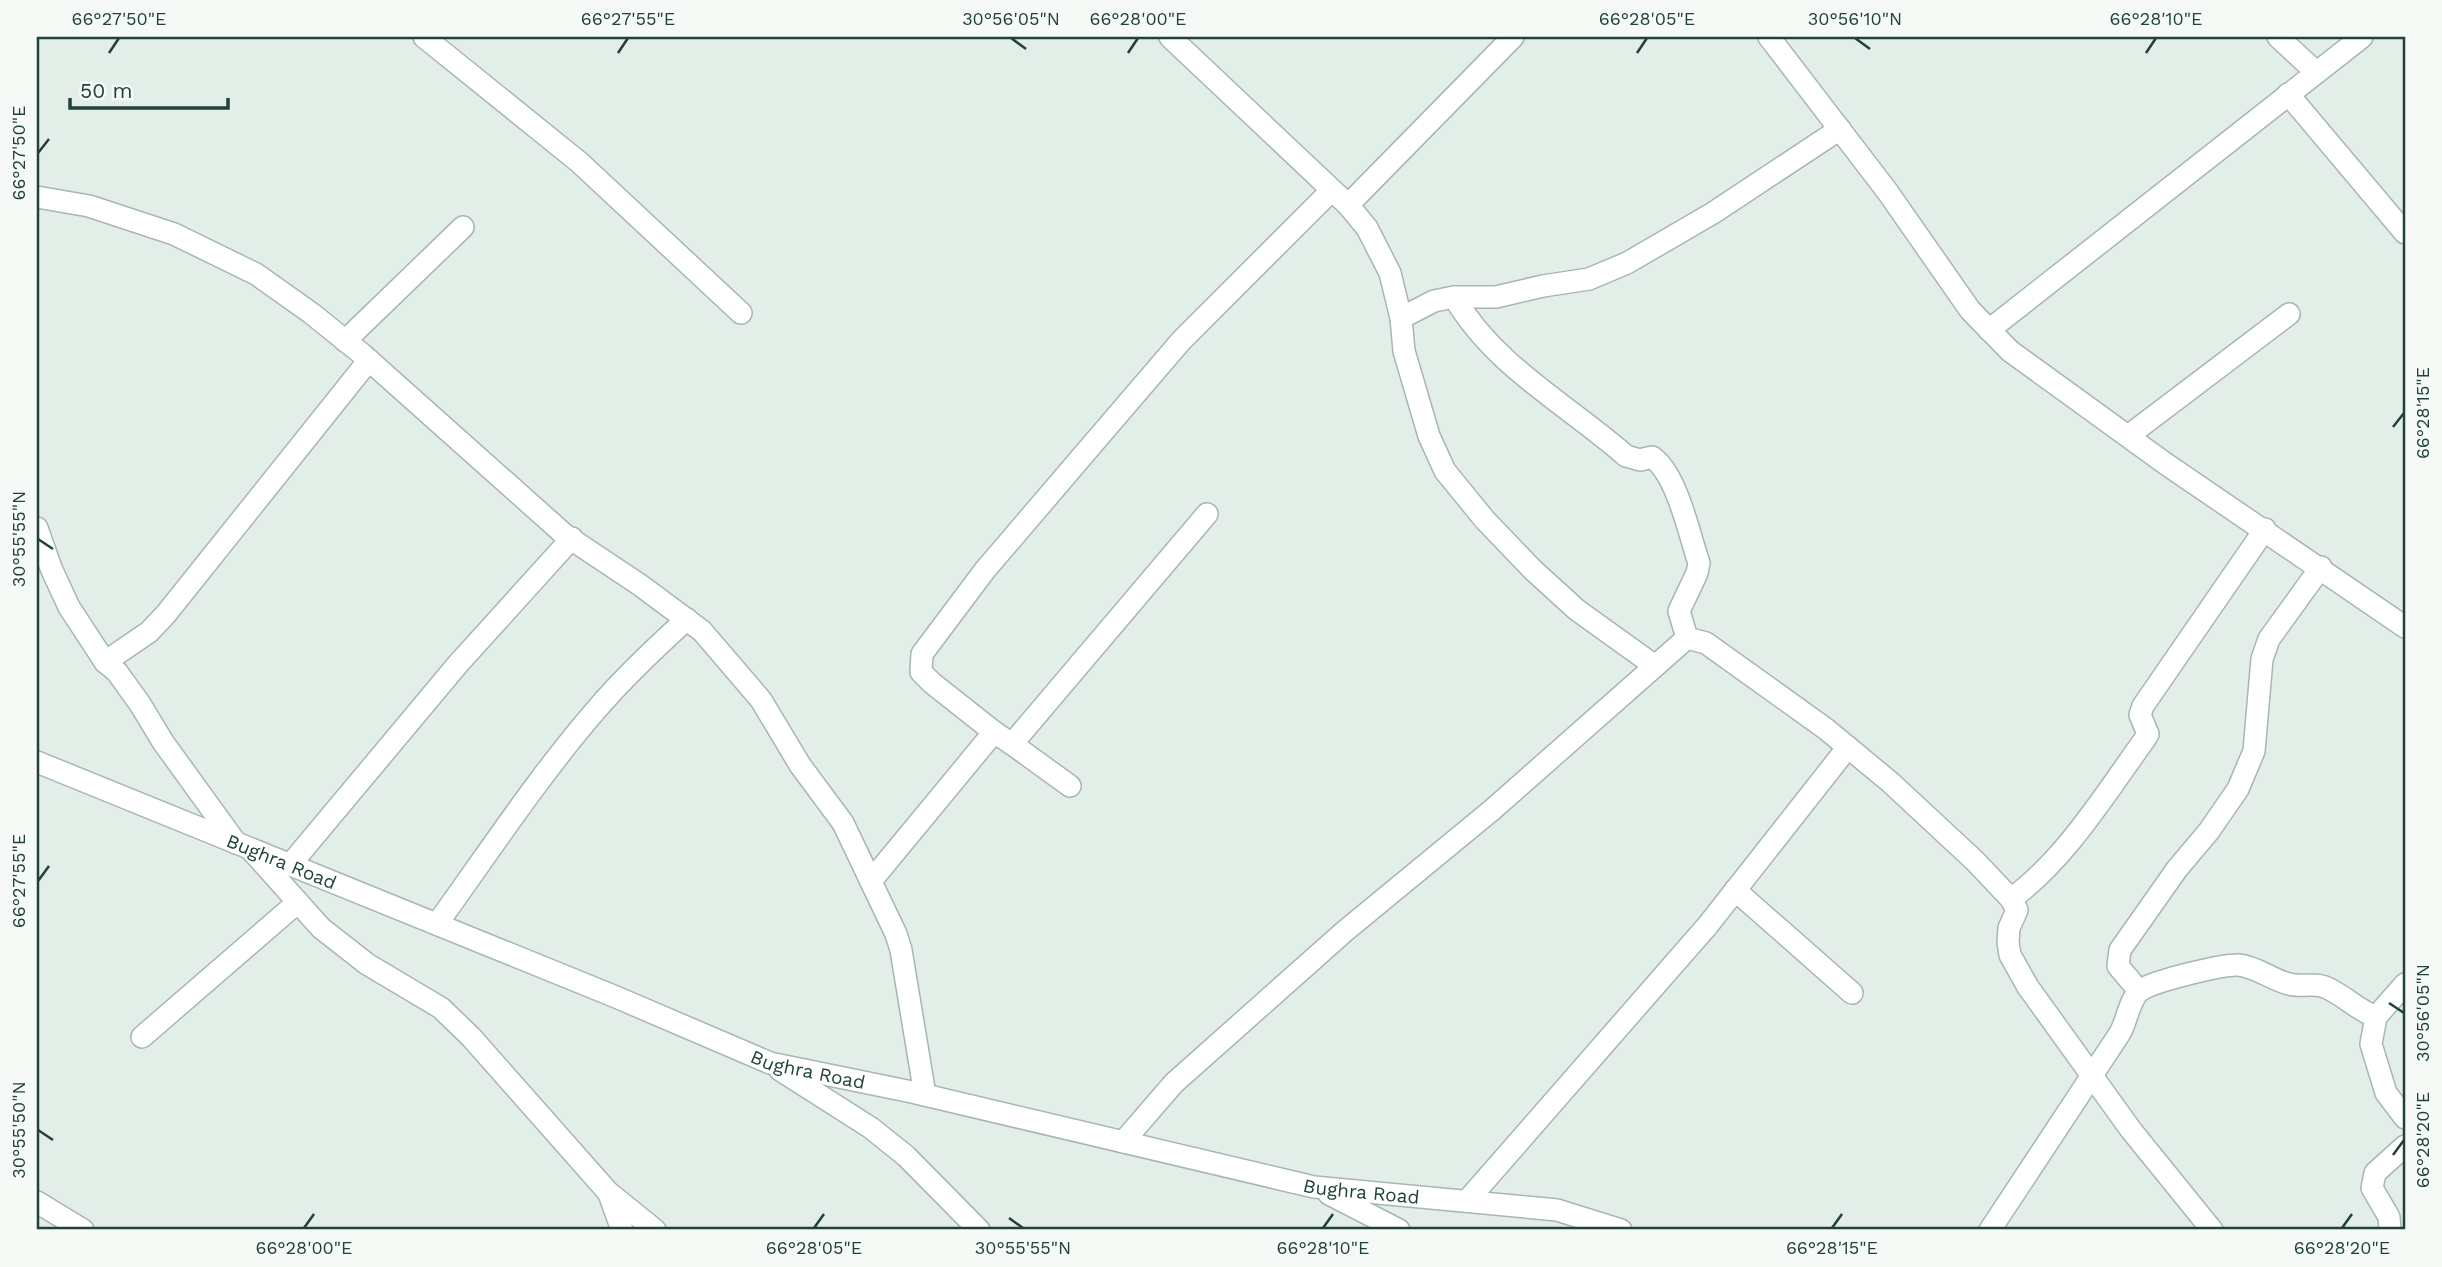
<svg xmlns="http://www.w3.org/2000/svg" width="2442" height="1267" font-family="'Work Sans',sans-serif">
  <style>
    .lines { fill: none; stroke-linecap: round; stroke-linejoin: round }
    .minor-casing { stroke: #a6b7b0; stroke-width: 24 }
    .minor { stroke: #fff; stroke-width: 21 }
    .ticks { fill: none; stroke: #214238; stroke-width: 2.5 }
    .labels { text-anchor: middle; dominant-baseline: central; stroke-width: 6; stroke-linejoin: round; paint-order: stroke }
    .street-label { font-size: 19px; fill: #214238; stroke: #f5faf7 }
    .neatline { fill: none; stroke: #214238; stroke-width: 2.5 }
    .ticks-label { font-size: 18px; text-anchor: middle; fill: #214238 }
  </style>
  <rect width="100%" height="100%" fill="#e4eee9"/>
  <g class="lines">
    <defs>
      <g id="minor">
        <polyline points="424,37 579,162 741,313"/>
        <polyline points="1170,37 1348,205 1367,228 1390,273 1401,318 1404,351 1429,436 1445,471 1485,520 1533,570 1577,610 1655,666"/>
        <polyline points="1769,37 1887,191 1970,310 2010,351 2166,464 2405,627"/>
        <polyline points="2278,37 2316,72"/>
        <polyline points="2288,94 2405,233"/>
        <polyline points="37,197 89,206 174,234 256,274 311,313 362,354 565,535 640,585 702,631 761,700 800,765 843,823 896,934 901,950 925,1095"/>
        <polyline points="1348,205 1513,37"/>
        <path d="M 1454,297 C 1494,366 1568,405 1626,456 L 1640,460 L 1652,457 C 1677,474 1689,534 1699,563 L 1697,573 L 1679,611 L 1687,638"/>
        <polyline points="1401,318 1434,301 1454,297 1496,297 1543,286 1589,279 1627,263 1713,213 1840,129"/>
        <polyline points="1989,330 2362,37"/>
        <polyline points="345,341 463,227"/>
        <polyline points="2128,436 2289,314"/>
        <polyline points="37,528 51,568 69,607 105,662 117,672 140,704 163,742 236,843"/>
        <polyline points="105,662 149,632 166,614 369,360"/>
        <polyline points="994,732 932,683 921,672 922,654 985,570 1091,446 1181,341 1332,190"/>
        <polyline points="1012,744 1070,786"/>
        <path id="s1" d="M 37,762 L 616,997 L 770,1063 L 912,1092 L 1314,1187 L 1557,1210 L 1621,1230"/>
        <polyline points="253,852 321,928 367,964 441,1008 471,1037 608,1192 655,1230"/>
        <polyline points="290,865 458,664 572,538"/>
        <polyline points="871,881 994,732 1012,744 1207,514"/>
        <polyline points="1735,890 1852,993"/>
        <path d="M 2011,899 C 2065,860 2106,793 2145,739 L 2148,734 L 2140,715 L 2143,706 L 2265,529"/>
        <path d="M 437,924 C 489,852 538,777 596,710 C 624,677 655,648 687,619"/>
        <polyline points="2405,984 2376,1017 2371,1044 2386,1093 2405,1118"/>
        <polyline points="2139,991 2118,966 2120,950 2177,869 2209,831 2238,789 2254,751 2262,659 2269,639 2321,567"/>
        <polyline points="142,1037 298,902"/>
        <polyline points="780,1070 871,1128 906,1156 979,1230"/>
        <polyline points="1123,1142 1174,1083 1345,931 1492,810 1687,638 1706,643 1826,729 1890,782 1975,861 2011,899 2017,910 2009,928 2008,942 2010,955 2028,987 2131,1130 2212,1230"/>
        <polyline points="609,1194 622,1230"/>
        <polyline points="1329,1194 1399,1230"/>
        <polyline points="1467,1201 1708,925 1848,747"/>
        <polyline points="37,1202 83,1230"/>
        <path d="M 1990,1230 L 2120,1033 C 2127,1021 2130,997 2141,990 C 2154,981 2223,964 2239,965 C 2257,967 2272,980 2289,984 C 2301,987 2313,983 2325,987 C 2344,995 2357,1010 2376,1017"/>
        <polyline points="2390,1230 2389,1217 2372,1188 2375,1173 2405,1146"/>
      </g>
    </defs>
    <use href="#minor" class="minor-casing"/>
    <use href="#minor" class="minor"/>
  </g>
  <path class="ticks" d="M 1011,38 L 1026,49M 1855,38 L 1870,49M 109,53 L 119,38M 618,53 L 628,38M 1128,53 L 1138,38M 1637,53 L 1647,38M 2146,53 L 2156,38M 38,153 L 49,139M 2393,427 L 2404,413M 38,539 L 53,549M 38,881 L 49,866M 2389,1003 L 2404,1013M 38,1130 L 53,1140M 2393,1155 L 2404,1140M 1009,1218 L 1023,1228M 304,1228 L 314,1214M 814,1228 L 824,1214M 1323,1228 L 1333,1214M 1832,1228 L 1842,1214M 2342,1228 L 2352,1214"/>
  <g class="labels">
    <g class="street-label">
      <text stroke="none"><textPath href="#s1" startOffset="264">Bughra Road</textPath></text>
      <text stroke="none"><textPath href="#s1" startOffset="831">Bughra Road</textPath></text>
      <text stroke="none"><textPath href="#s1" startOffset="1398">Bughra Road</textPath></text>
    </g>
  </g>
  <rect width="2442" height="1267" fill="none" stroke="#f5faf7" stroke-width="77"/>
  <path d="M70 98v10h158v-10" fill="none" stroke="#214238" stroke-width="3.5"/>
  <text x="80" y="98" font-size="21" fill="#214238" stroke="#f5faf7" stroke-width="5" paint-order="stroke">50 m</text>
  <rect x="38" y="38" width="2366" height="1190" class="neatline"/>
  <g class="ticks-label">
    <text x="119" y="25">66°27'50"E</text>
    <text x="628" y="25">66°27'55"E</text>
    <text x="1011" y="25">30°56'05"N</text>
    <text x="1138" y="25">66°28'00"E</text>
    <text x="1647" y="25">66°28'05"E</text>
    <text x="1855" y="25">30°56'10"N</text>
    <text x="2156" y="25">66°28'10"E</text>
    <text transform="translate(19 153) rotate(-90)" y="6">66°27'50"E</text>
    <text transform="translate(2423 413) rotate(-90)" y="6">66°28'15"E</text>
    <text transform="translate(19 539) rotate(-90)" y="6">30°55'55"N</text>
    <text transform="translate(19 881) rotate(-90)" y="6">66°27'55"E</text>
    <text transform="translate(2423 1013) rotate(-90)" y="6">30°56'05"N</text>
    <text transform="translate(19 1130) rotate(-90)" y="6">30°55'50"N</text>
    <text transform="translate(2423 1140) rotate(-90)" y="6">66°28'20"E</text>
    <text x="304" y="1254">66°28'00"E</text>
    <text x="814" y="1254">66°28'05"E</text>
    <text x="1023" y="1254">30°55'55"N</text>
    <text x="1323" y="1254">66°28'10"E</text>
    <text x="1832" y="1254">66°28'15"E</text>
    <text x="2342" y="1254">66°28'20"E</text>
  </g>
</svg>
